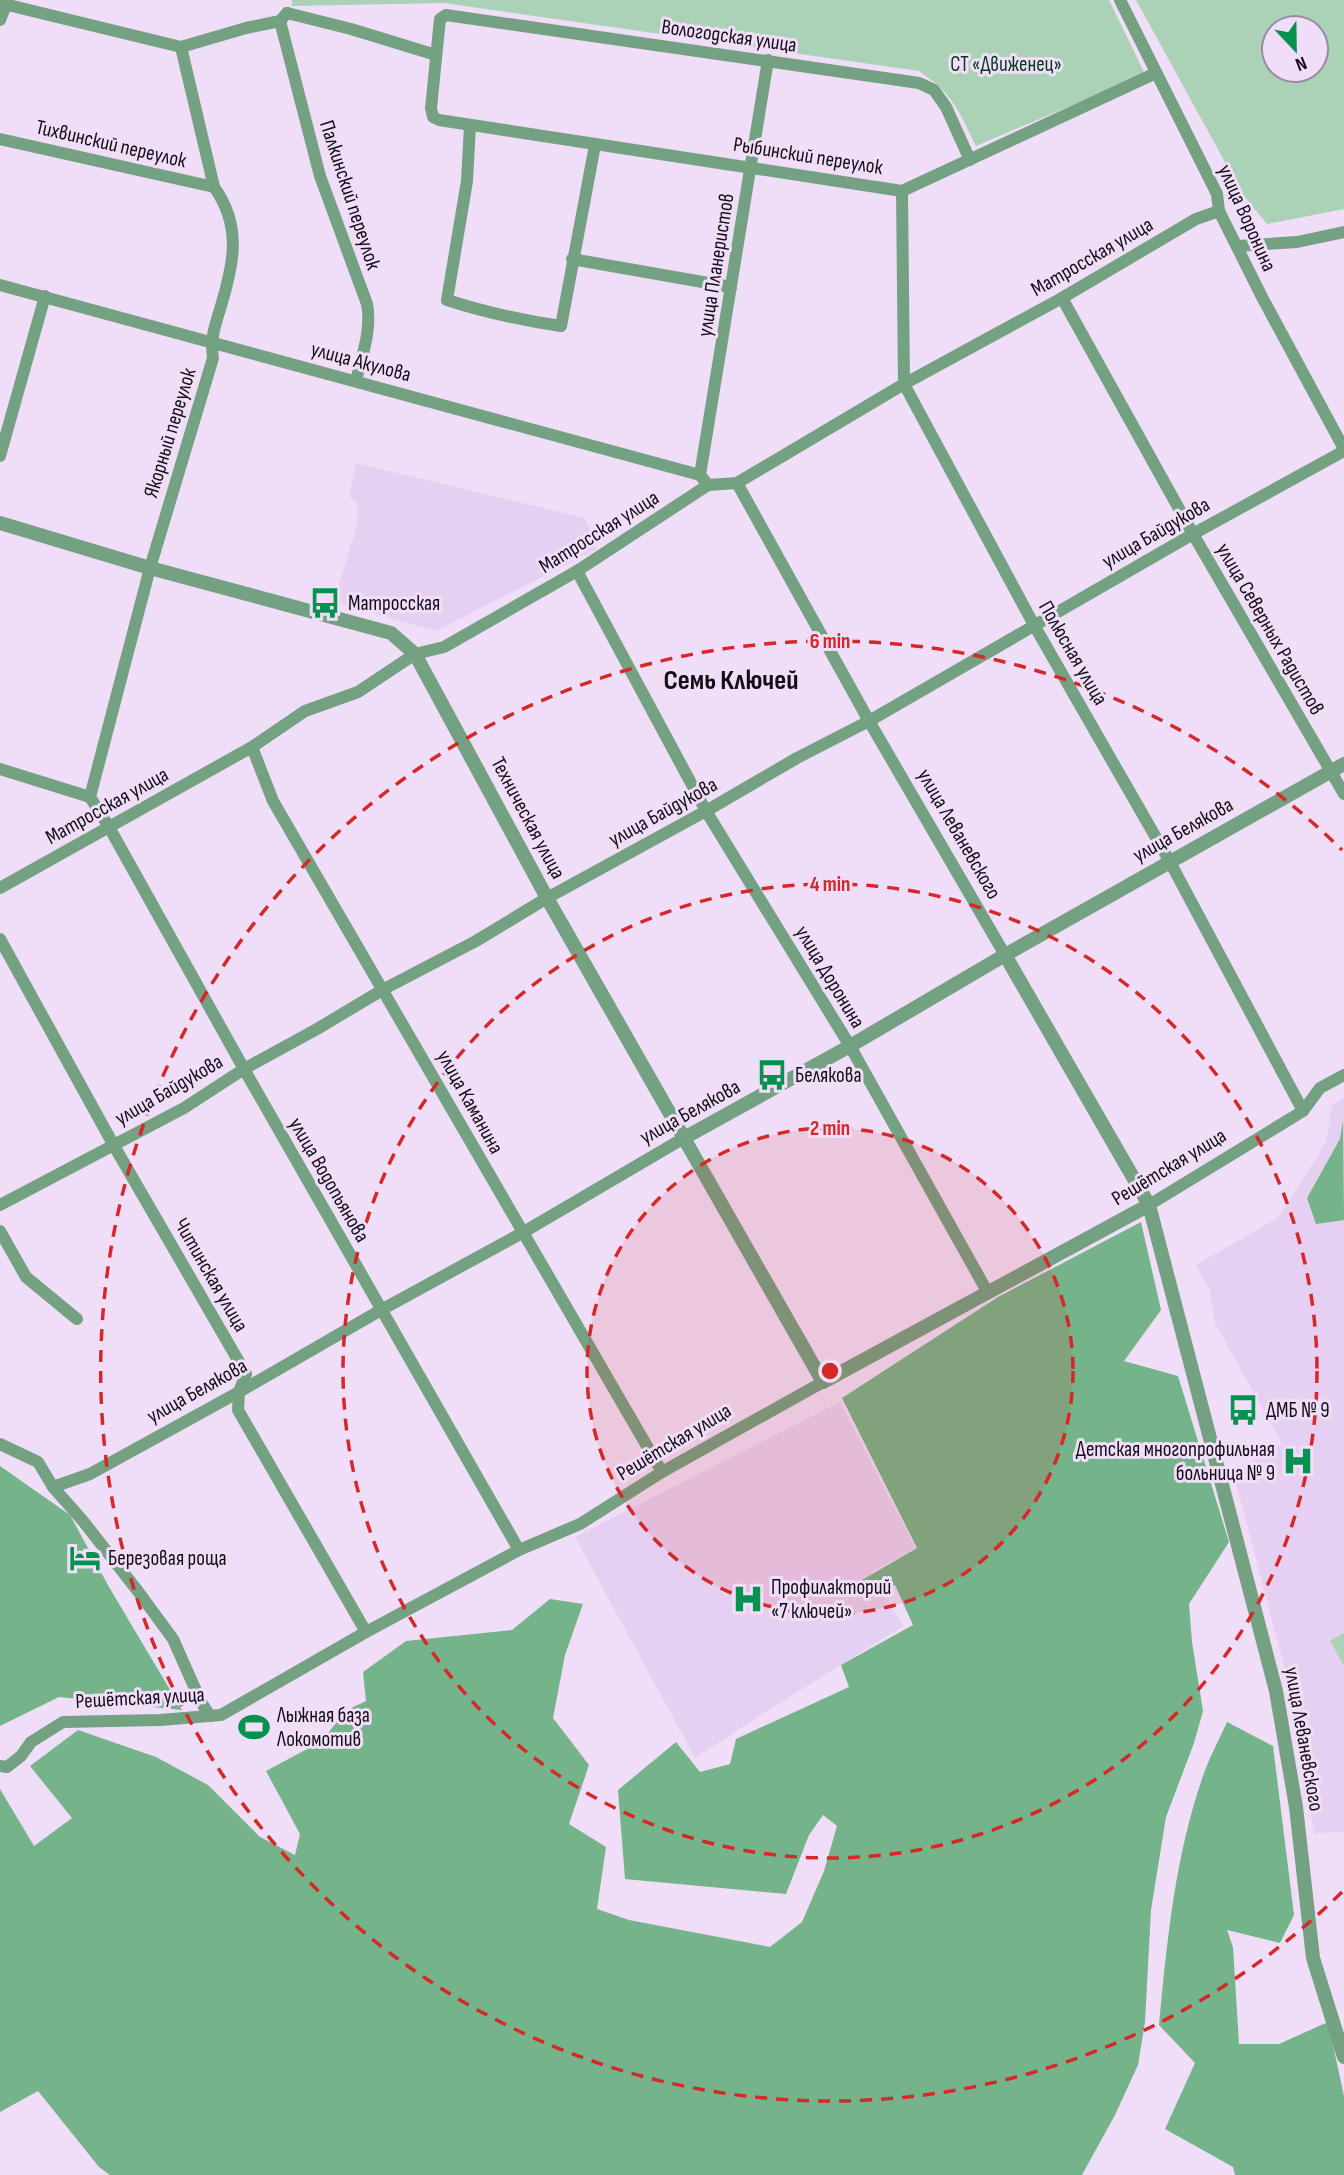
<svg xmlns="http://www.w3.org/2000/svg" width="1344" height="2175" font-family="'Sofia Sans Condensed',sans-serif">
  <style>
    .built { fill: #e6d0f1 }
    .green { fill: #abd1b6; fill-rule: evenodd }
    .forest { fill: #75b48a }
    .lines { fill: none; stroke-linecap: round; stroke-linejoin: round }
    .minor { stroke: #73a182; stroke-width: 12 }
    .tertiary { stroke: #73a182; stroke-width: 14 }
    .ring { fill: none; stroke: #d62828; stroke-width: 3.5; stroke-dasharray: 12 9 }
    .labels { text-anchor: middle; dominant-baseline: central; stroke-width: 6; stroke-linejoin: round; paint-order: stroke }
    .street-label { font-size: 21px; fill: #140e17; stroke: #f0def9 }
    .park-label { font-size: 21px; fill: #04391d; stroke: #f0def9 }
    .poi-label { font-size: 21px; fill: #140e17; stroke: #f0def9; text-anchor: start }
    .district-label { font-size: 28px; font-weight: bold; fill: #140e17; stroke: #f0def9 }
    .centre { fill: #d62828; stroke: #f0def9; stroke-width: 3.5 }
    .ring-label { font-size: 21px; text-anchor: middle; font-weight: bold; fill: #d62828; stroke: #f0def9; stroke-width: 6; stroke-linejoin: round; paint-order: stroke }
  </style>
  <rect width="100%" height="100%" fill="#f0def9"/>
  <g class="built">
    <polygon points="356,463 585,518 597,549 436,631 333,602 357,526 357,503 349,496"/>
    <polygon points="1344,1098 1344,1832 1314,1833 1290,1688 1233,1472 1282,1444 1215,1323 1210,1291 1196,1265 1279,1217 1326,1142 1332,1105"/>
    <polygon points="840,1402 915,1548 871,1572 903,1626 764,1713 695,1758 575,1537"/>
  </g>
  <g class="green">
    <path d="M 292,0 L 1109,0 L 1145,74 L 976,146 C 958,110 954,95 919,71 L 444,3 L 292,6 Z"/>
    <path d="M 1136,0 L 1344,0 L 1344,209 L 1267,224 L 1243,195 ZM 1274,28 L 1316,28 L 1316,70 L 1274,70 Z"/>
    <polygon points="1344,1633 1344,1666 1330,1641"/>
  </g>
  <g class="forest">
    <polygon points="1343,1121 1344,1220 1316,1224 1307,1198 1340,1139"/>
    <polygon points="1141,1222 1161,1310 1124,1361 1178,1376 1229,1542 1189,1604 1192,1642 1203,1711 1194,1743 1166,1817 1151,1910 1145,2022 1138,2065 1115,2115 1082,2175 110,2175 99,2167 38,2091 0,2112 0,1789 34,1846 72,1818 30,1766 78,1730 156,1757 208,1785 260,1837 295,1855 300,1834 266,1771 322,1741 345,1711 366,1701 363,1672 406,1641 512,1630 550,1599 583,1604 565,1655 553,1718 589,1765 569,1824 606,1847 597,1909 629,1920 770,1947 802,1922 824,1871 837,1826 823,1815 809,1835 786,1894 625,1879 618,1790 676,1742 700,1772 730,1764 736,1739 849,1687 841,1665 913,1625 895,1585 867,1591 862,1580 917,1548 842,1398 998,1297"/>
    <polygon points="0,1466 70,1515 109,1587 182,1710 59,1697 0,1726"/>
    <path d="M 1227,1722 L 1273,1746 L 1294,1915 L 1280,1943 L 1227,1930 L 1233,1947 L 1239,2044 L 1279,2044 L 1328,2022 L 1344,2096 L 1344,2175 L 1235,2175 L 1233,2167 L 1165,2129 L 1195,2063 L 1159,2025 C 1167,1941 1175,1856 1203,1776 C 1209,1758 1219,1740 1227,1722 Z"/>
  </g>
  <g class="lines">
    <g class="minor">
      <polyline points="1120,0 1217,194 1219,211 1263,299 1344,449"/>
      <polyline points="0,3 181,47 246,28 280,21 287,13"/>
      <polyline points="287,13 351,29 436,55"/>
      <polyline points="0,20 8,0"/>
      <path d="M 280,21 L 320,176 L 367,304 C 372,329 362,356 356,381"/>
      <path d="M 181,47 L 214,187 C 242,226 234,263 221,306 C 215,326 210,338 213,358 L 150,568 L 90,797 L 109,827 L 244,1069 L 519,1550"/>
      <path d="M 470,125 L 467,181 L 447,300 C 484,312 521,320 561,326 L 595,145"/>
      <polyline points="0,139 214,187"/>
      <polyline points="970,160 946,107 934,90 919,83 446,15 440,19 431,108 433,117 439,120 902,191 1156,73"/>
      <polyline points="902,191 904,384 1034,625 1170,862 1303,1111"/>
      <polyline points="1238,246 1297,242 1344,232"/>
      <polyline points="572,259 731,287"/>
      <polyline points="0,285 700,475 708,485"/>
      <polyline points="1062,298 1193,534 1344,794"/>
      <polyline points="0,456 45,296"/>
      <polyline points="700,475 768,60"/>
      <polyline points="737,483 869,721 1005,955"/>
      <polyline points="577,571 706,811 850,1046 988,1293"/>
      <polyline points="252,747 273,801 662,1472"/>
      <polyline points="0,769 90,797"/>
      <polyline points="0,888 252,747 305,711 358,692 415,654 444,647 577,571 708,485 737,483 904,384 1062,298 1196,219 1219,211"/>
      <polyline points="0,939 113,1144 246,1374 239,1392 238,1410 366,1632"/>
      <polyline points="0,1205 184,1108 244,1069 317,1029 384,989 476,941 547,898 706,811 797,758 869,721 1193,534 1344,451"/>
      <polyline points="1149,1205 1303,1111 1320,1088 1344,1075"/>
      <polyline points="0,1231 26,1277 77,1319"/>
      <polyline points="0,1444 38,1462 53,1487 83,1521 137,1590 173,1639 201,1702 210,1716"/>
      <polyline points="53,1487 90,1474 239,1392 381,1310 522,1233 684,1138"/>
      <polyline points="0,1766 7,1767 21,1756 31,1742 63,1722 160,1720 221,1715 366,1632 519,1550 580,1524 662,1472 823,1382"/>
    </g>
    <g class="tertiary">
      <polyline points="0,523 150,568 391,633 415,654 547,898 823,1382 1149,1205"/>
      <polyline points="1005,955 1149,1205 1276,1691 1296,1807 1313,1958 1344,2057"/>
      <polyline points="684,1138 850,1046 1005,955 1344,764"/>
    </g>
  </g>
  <circle cx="830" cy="1371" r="243" fill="#d62828" fill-opacity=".12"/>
  <g class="ring">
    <circle cx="830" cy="1371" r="243"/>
    <circle cx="830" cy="1371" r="487"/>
    <path d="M1342 1892A730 730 0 1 1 1342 850"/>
  </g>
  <defs>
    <symbol id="bus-bare" viewBox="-9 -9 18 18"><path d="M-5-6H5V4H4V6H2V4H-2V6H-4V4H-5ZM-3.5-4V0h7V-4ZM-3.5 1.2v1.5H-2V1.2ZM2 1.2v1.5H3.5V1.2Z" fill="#059251" stroke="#f0def9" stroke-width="2.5" paint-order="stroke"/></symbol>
    <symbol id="hospital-bare" viewBox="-9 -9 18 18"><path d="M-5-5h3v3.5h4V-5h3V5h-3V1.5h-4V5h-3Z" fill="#059251" stroke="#f0def9" stroke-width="2.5" paint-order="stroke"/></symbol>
    <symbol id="hotel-bare" viewBox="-9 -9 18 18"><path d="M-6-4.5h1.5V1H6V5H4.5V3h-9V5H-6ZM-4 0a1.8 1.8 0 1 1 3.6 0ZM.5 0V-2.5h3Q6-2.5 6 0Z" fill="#059251" stroke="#f0def9" stroke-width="2.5" paint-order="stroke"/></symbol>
    <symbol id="stadium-bare" viewBox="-9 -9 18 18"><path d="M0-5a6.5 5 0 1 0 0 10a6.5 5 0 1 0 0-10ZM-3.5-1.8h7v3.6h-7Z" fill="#059251" stroke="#f0def9" stroke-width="2.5" paint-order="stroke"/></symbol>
  </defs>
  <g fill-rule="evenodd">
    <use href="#bus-bare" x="303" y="581" width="44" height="44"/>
    <use href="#bus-bare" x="750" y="1053" width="44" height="44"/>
    <use href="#bus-bare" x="1221" y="1388" width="44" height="44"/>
    <use href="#hospital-bare" x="1276" y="1439" width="44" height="44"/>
    <use href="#hotel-bare" x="63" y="1536" width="44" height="44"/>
    <use href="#hospital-bare" x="726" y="1577" width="44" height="44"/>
    <use href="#stadium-bare" x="232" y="1705" width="44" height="44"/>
  </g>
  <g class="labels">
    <g class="street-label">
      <text transform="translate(729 36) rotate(8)">Вологодская улица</text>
      <text transform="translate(111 144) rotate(13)">Тихвинский переулок</text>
      <text transform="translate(808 156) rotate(9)">Рыбинский переулок</text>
      <text transform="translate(350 195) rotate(72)">Палкинский переулок</text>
      <text transform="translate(1247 218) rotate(66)">улица Воронина</text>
      <text transform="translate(1092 257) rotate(-30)">Матросская улица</text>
      <text transform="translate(716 265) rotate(-81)">улица Планеристов</text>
      <text transform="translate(361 362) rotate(15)">улица Акулова</text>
      <text transform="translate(170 433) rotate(-73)">Якорный переулок</text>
      <text transform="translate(599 532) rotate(-32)">Матросская улица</text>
      <text transform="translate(1156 533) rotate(-30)">улица Байдукова</text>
      <text transform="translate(1270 629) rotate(60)">улица Северных Радистов</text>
      <text transform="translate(1073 653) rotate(60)">Полюсная улица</text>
      <text transform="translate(107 806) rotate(-29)">Матросская улица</text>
      <text transform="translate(663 812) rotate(-29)">улица Байдукова</text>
      <text transform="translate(528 818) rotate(62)">Техническая улица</text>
      <text transform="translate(1183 830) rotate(-29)">улица Белякова</text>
      <text transform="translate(959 834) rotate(60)">улица Леваневского</text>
      <text transform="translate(830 977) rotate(59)">улица Доронина</text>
      <text transform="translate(169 1090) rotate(-30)">улица Байдукова</text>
      <text transform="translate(470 1102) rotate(61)">улица Каманина</text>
      <text transform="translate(690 1112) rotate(-29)">улица Белякова</text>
      <text transform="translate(1169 1167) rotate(-31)">Решётская улица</text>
      <text transform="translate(329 1180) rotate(60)">улица Водопьянова</text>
      <text transform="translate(211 1275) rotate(60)">Читинская улица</text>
      <text transform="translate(197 1391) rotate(-29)">улица Белякова</text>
      <text transform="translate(674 1442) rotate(-31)">Решётская улица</text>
      <text transform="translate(140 1698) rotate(-3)">Решётская улица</text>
      <text transform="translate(1304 1739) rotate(80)">улица Леваневского</text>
    </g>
    <g class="park-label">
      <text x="1006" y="64">СТ «Движенец»</text>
    </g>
    <g class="poi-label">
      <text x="348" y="603">Матросская</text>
      <text x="795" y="1075">Белякова</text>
      <text x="1266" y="1410">ДМБ № 9</text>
      <text x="1275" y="1449" text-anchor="end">Детская многопрофильная<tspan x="1275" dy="24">больница № 9</tspan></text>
      <text x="108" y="1558">Березовая роща</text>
      <text x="771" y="1587">Профилакторий<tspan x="771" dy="24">«7 ключей»</tspan></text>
      <text x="277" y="1715">Лыжная база<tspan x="277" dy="24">Локомотив</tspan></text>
    </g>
    <g class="district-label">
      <text x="731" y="680">Семь Ключей</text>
    </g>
  </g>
  <circle cx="830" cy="1371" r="10" class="centre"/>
  <g class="ring-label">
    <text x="830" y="648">6 min</text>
    <text x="830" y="891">4 min</text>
    <text x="830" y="1135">2 min</text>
  </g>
  <g transform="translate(1295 49) rotate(158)"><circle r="33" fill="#f0def9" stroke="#988b9f" stroke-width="2"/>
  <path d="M0-5L12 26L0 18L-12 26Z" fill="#059251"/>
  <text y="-10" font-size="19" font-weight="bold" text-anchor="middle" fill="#140e17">N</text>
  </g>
</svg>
